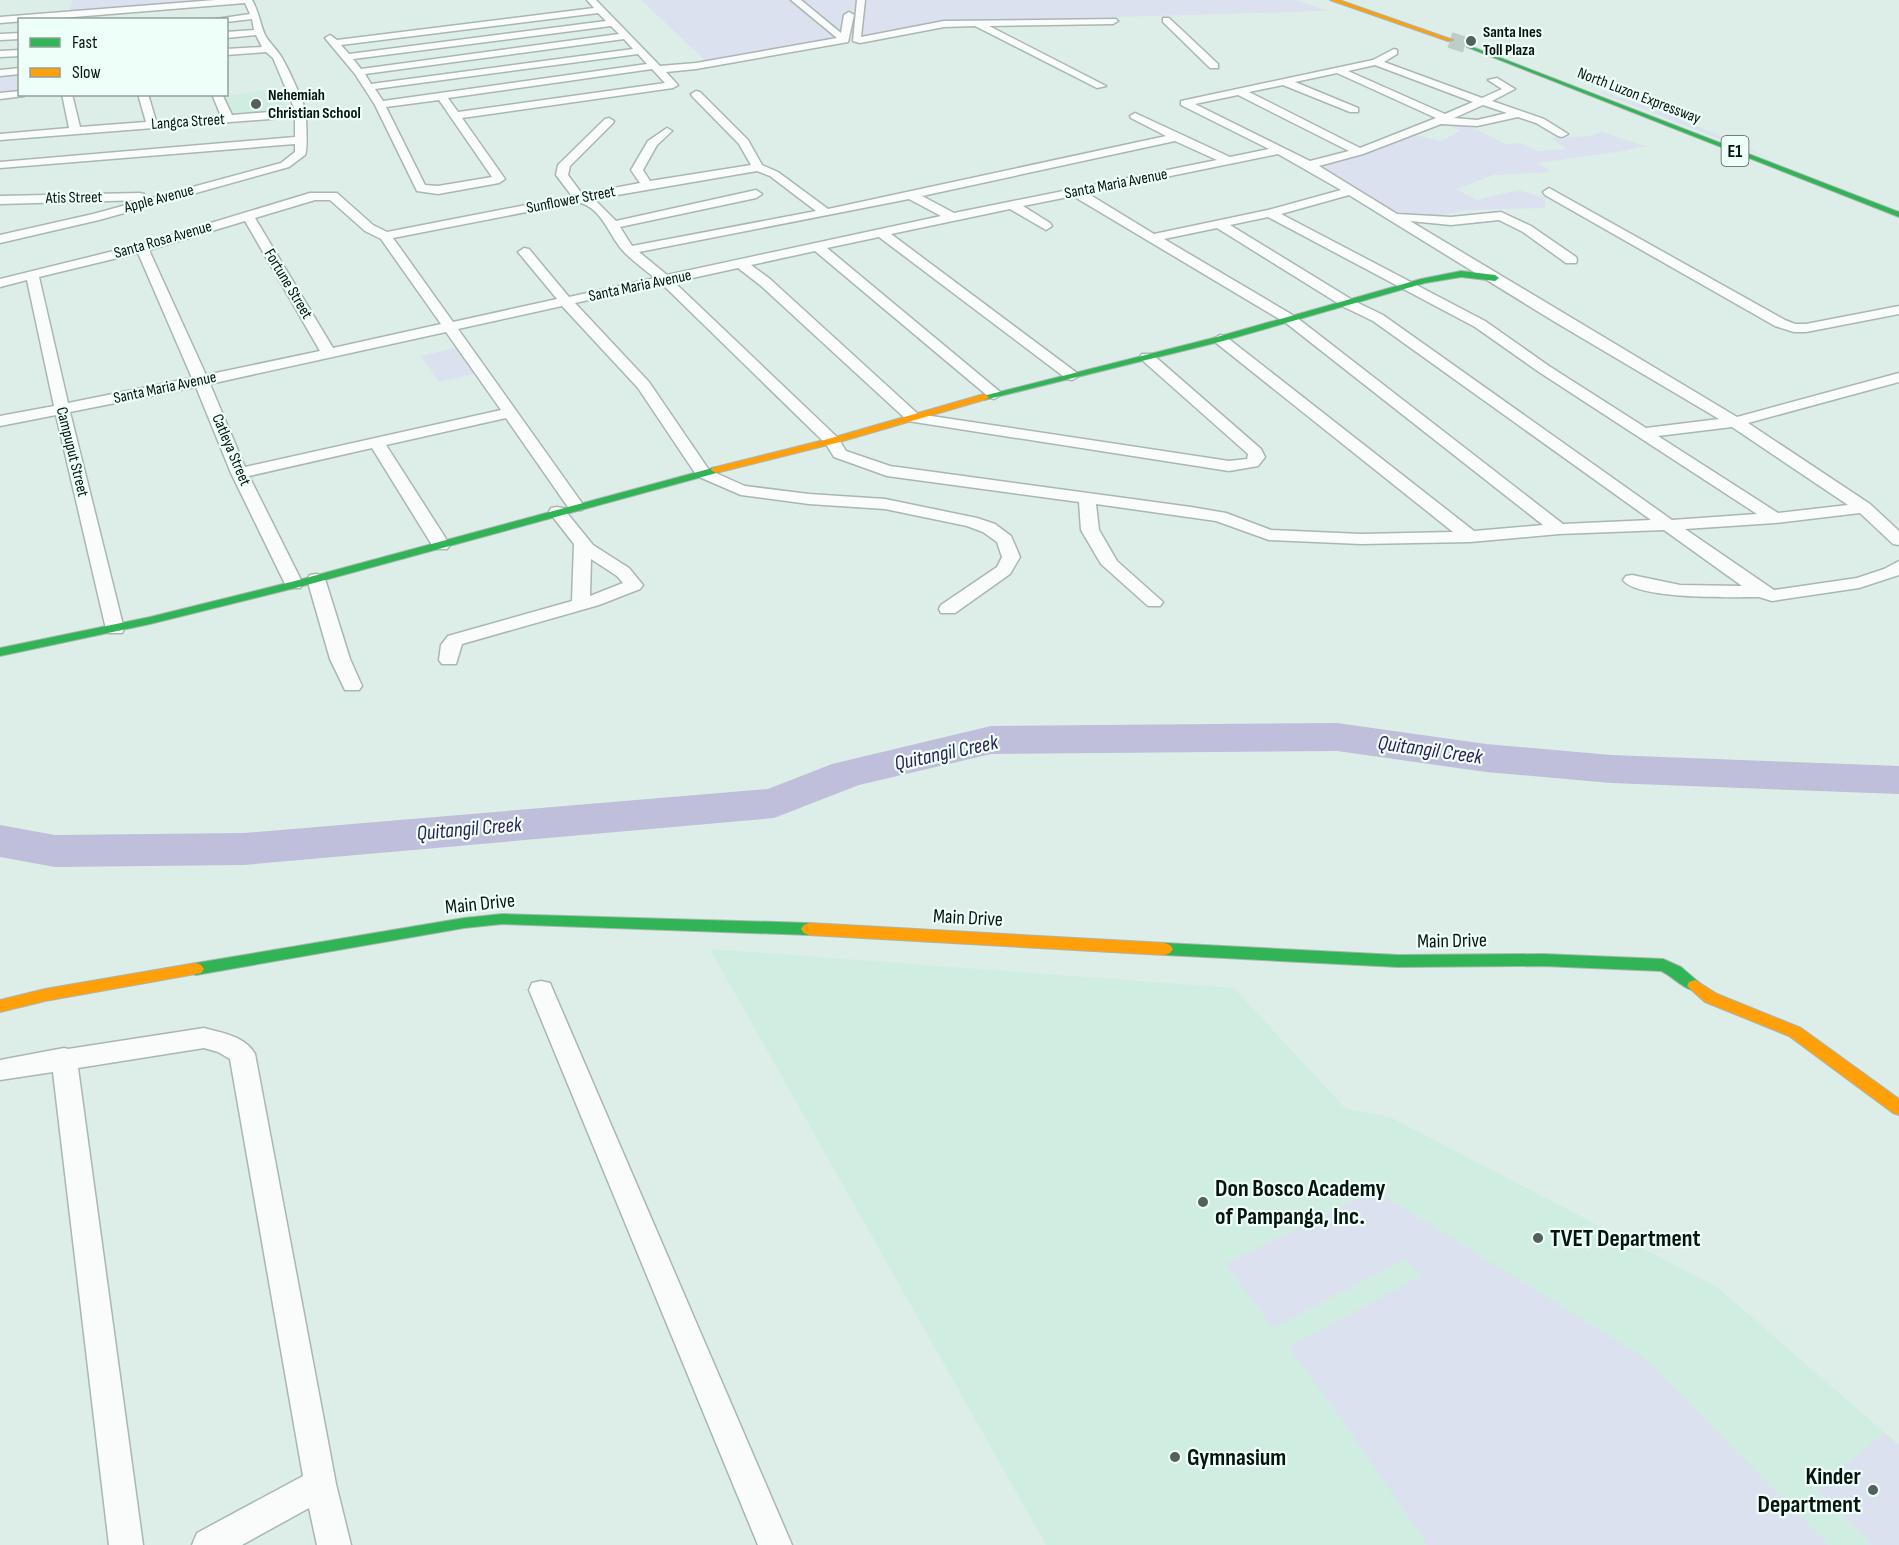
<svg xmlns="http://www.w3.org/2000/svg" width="1899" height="1545" font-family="'Sofia Sans Condensed',sans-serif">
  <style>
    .built { fill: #d0ede2 }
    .green { fill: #dce1f0 }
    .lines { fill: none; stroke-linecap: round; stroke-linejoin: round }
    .river { fill: #bfbedb; fill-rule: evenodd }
    .highway-tunnel { stroke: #bdcdc8; stroke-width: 16; stroke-dasharray: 16 8; stroke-linecap: butt }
    .street-casing { stroke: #a9b6b1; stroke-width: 3 }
    .fast-casing { stroke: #a9b6b1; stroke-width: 2 }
    .slow-casing { stroke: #a9b6b1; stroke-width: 2 }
    .street { fill: #fafcfc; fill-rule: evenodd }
    .fast { fill: #30b455; fill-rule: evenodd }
    .slow { fill: #ff9f0a; fill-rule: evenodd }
    .poi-dot { fill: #53605c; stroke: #edfff8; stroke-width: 2 }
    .labels { text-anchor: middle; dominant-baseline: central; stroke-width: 4.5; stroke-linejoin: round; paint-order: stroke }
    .far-poi-label { font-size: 16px; font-weight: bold; fill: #091410; stroke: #edfff8; text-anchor: start }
    .far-street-label { font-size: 16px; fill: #091410; stroke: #edfff8 }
    .shield { fill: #edfff8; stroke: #4d5a56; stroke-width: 1.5 }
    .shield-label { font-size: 18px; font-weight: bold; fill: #091410 }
    .street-label { font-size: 20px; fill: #091410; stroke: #edfff8 }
    .water-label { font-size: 21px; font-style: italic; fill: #312057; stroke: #edfff8 }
    .near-poi-label { font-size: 24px; font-weight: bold; fill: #091410; stroke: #edfff8; text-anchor: start }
  </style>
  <rect width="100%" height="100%" fill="#ddeee8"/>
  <g class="built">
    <polygon points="276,89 290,112 232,117 223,96"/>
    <polygon points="710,949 1234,988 1346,1109 1390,1117 1717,1287 1899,1445 1899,1545 1046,1545"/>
  </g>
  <g class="green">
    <polygon points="73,0 217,0 68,13"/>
    <polygon points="641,0 1296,0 1328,11 943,22 713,68"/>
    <polygon points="19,73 19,91 0,93 0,74"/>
    <path d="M 1591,89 C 1657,107 1719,135 1781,163 Z"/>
    <polygon points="1468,125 1506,144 1521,143 1537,151 1566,149 1551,138 1588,136 1602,132 1645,146 1623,151 1538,163 1552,172 1494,175 1456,189 1477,200 1518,190 1545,198 1545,208 1470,210 1433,216 1383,210 1317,168 1415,135 1441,141 1460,131 1450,126"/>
    <polygon points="458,347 478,373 439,382 421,356"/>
    <polygon points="1375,1190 1643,1357 1829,1545 1427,1545 1340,1417 1288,1347 1421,1276 1406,1259 1273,1328 1225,1264"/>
    <polygon points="1885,1433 1899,1445 1899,1545 1872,1545 1816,1489"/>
  </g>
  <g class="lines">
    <polygon class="river" points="1337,723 1486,744 1611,755 1899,766 1899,794 1611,783 1486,772 1337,751 991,754 859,785 774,818 244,865 55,867 0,857 0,825 55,835 244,833 768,789 832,764 991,726"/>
    <polyline class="highway-tunnel" points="1450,40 1469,46"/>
    <defs>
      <g id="street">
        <path d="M 215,0 L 252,0 C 259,12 260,24 265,35 C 270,44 277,49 282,58 C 287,66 306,106 306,114 C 306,124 308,149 305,155 L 289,167 L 99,220 L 0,243 L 0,235 L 93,214 L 281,163 L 295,152 L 295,144 L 0,168 L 0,162 L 295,137 L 295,117 L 0,140 L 0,134 L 69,128 L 62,94 L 72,94 L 80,127 L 146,122 L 138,94 L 148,94 L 156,121 L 221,116 L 212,94 L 222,94 L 232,115 L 295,110 L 273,58 L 266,52 L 226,55 L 226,49 L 262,47 L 256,35 L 226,38 L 226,32 L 254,30 L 252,19 L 226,22 L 226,20 L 209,20 L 250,14 L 245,3 L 0,23 L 0,17 Z"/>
        <path d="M 587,0 L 596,0 L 660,66 L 696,63 L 837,38 L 791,0 L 801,0 L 841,33 L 844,15 L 849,12 L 854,15 L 848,42 L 696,69 L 666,72 L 678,85 L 673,88 L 462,118 L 505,179 L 499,183 L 438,194 L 417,191 L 375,105 L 355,74 L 325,38 L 330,35 L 337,40 L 594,8 ZM 598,13 L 606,21 L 349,54 L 341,45 ZM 611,26 L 619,34 L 361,69 L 353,59 ZM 624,39 L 633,49 L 371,84 L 365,74 ZM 638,54 L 647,64 L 383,101 L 375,89 ZM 652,69 L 665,83 L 458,112 L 448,98 ZM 439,100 L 492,177 L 438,186 L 425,185 L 386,107 Z"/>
        <polygon points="857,0 865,0 861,37 944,21 1116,19 1118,21 1113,24 989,26 1106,86 1097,88 975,26 944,27 860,43 853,41"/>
        <polygon points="1163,18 1169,18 1218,64 1218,68 1210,68 1163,22"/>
        <polygon points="20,33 20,39 0,40 0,34"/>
        <path d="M 1394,49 L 1397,50 L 1397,54 L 1384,62 L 1482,98 L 1502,89 L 1488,80 L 1497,78 L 1515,89 L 1492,101 L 1544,119 L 1568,134 L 1562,137 L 1558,136 L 1536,123 L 1518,117 L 1477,126 L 1441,124 L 1363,154 L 1319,166 L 1397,214 L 1451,217 L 1501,212 L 1531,226 L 1576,257 L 1577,260 L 1576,263 L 1566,263 L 1523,232 L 1499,220 L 1451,225 L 1410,221 L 1737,417 L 1899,373 L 1899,382 L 1748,423 L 1870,504 L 1899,531 L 1899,545 L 1893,544 L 1860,513 L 1775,523 L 1685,529 L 1774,590 L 1857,578 L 1884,569 L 1899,561 L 1899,575 L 1859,588 L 1772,601 L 1759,597 C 1735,597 1637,600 1623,580 L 1626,576 L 1632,575 L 1680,585 L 1742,586 L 1664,530 L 1559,534 L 1470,542 L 1361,544 L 1269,540 L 1216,521 L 1096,504 L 1099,530 L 1117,561 L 1163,602 L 1160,606 L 1148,606 L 1101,564 L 1081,530 L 1079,502 L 887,476 L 834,457 L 826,444 L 662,284 L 575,303 L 649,382 L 709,470 L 745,486 L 809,494 L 885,499 L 977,518 L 995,524 L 1011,536 L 1020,557 L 1010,574 L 955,613 L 941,613 L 939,609 L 941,605 L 997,567 L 1002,557 L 997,542 L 983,532 L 967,526 L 885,509 L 809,504 L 741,495 L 697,476 L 638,388 L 562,306 L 458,329 L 584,506 L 582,510 L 570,510 L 506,418 L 386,445 L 450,545 L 447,549 L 435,549 L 432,545 L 372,448 L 249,476 L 303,584 L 300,588 L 288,588 L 285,584 L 231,473 L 196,387 L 70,412 L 124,629 L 122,633 L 108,633 L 106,629 L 56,415 L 0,426 L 0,416 L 54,406 L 27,280 L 0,287 L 0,279 L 138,245 L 310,193 L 337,193 L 373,225 L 387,232 L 572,196 L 556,175 L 558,165 L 605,119 L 609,118 L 614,121 L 613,123 L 570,166 L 568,175 L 582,194 L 640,183 L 631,170 L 648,141 L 667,128 L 672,131 L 657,145 L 643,170 L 650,181 L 751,165 L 739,144 L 692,96 L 691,94 L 696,91 L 700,92 L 748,140 L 762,165 L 778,172 L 828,209 L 1166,136 L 1131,118 L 1130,116 L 1135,113 L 1230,157 L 1269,149 L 1181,105 L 1181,101 L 1373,60 ZM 1375,65 L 1473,102 L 1445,114 L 1348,71 ZM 1337,73 L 1436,118 L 1360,148 L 1249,92 L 1283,85 L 1350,112 L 1358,112 L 1358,108 L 1295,82 ZM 1238,95 L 1349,151 L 1310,161 L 1195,104 ZM 1483,105 L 1507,113 L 1477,120 L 1454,118 ZM 1175,141 L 1217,160 L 954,213 L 922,196 ZM 1278,154 L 1341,190 L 1268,210 L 1154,234 L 1087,193 ZM 757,171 L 770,176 L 816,211 L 632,246 L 620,227 L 756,198 L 762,194 L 756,190 L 616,221 L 594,199 ZM 1349,195 L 1555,322 L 1719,419 L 1646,428 L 1549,366 L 1485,321 L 1281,214 ZM 1073,196 L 1286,323 L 1543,525 L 1474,531 L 1225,336 L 1220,335 L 1213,339 L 1215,342 L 1453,532 L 1361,534 L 1271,530 L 1226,513 L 1191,507 L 890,466 L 846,451 L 838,438 L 674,282 L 738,268 L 760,285 L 908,421 L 1229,471 L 1258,466 L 1265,457 L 1261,449 L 1152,354 L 1142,354 L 1140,357 L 1142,360 L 1248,454 L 1247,459 L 1229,461 L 918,414 L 770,279 L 751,265 L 815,251 L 989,397 L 994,399 L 1002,394 L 999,391 L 827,248 L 879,237 L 1067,379 L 1072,380 L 1079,376 L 1077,373 L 891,234 L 1010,209 L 1046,230 L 1052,226 L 1050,223 L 1023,206 ZM 909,199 L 941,216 L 667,275 L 639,252 ZM 315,200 L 330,200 L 365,231 L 381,239 L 441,324 L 333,348 L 255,218 ZM 578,202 C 603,208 609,237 625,253 C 634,262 645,270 655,278 L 569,297 L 529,249 L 524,248 L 518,252 L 557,299 L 453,322 L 393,238 ZM 1268,217 L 1475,327 L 1539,372 L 1757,514 L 1672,520 L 1383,315 L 1354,301 L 1230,225 ZM 245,221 L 320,351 L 206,375 L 149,250 ZM 1217,228 L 1344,307 L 1373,321 L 1651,520 L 1563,524 L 1296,317 L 1164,239 ZM 138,253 L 192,378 L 68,403 L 39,277 ZM 446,332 L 501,410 L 245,467 L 210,384 ZM 1732,427 L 1848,505 L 1778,513 L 1658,436 Z"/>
        <polygon points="20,50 20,56 0,57 0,51"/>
        <polygon points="20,68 20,74 0,76 0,70"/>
        <polygon points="20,91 20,94 25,94 24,96 0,99 0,93"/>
        <polygon points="1549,188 1785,320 1795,324 1806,324 1899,306 1899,314 1806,332 1794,332 1775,326 1545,195 1543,192"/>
        <polygon points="140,193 144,194 144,200 0,204 0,196"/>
        <path d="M 557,507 L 563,508 L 593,545 L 629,568 L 643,585 L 640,589 L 599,605 L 462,644 L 456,664 L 442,664 L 439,660 L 441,645 L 448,636 L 572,601 L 574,544 L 549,512 L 551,508 ZM 591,559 L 617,576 L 623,583 L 590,596 Z"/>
        <polygon points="316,574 322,575 325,579 350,659 362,686 359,690 345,690 330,659 307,579 310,575"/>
        <polygon points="541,981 550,983 553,990 792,1545 758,1545 529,990 532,983"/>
        <path d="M 204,1028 C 222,1033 245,1036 255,1054 L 336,1484 L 351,1545 L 317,1545 L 309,1508 L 242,1545 L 192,1545 L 197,1533 L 303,1476 L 230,1059 L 218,1052 L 204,1048 L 78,1068 L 143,1545 L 109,1545 L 53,1072 L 0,1080 L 0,1060 L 64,1048 L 68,1049 Z"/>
      </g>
      <g id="fast">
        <polygon points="1467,45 1899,212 1899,217 1467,47"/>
        <polygon points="1461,271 1495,275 1499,278 1495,281 1461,277 1425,283 1223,341 984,400 979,397 1217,337 1421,279"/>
        <polygon points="716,467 721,470 720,472 303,586 150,624 0,656 0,648 150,617 295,581"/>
        <polygon points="502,914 809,923 814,925 817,929 814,933 809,935 502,924 464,928 196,975 191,973 188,969 191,965 196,963 464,918"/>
        <path d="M 1165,943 L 1398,955 L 1543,954 L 1663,959 L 1681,967 L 1703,986 L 1701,990 C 1687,994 1673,976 1661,971 L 1543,966 L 1398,967 L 1165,955 L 1160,953 L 1157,949 L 1160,945 Z"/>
      </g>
      <g id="slow">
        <polygon points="1330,0 1339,0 1453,40 1448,41"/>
        <polygon points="984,394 989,397 987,399 836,443 716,473 711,470 712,468 828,439"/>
        <polygon points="809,923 1165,943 1170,945 1173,949 1170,953 1165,955 809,935 804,933 801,929 804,925"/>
        <polygon points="196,963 201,965 204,969 201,973 45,1001 0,1012 0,1000 45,989"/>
        <polygon points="1695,980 1717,994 1801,1028 1899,1099 1899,1115 1893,1113 1789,1036 1705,1002 1687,986 1689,982"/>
      </g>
    </defs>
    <use href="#street" class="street-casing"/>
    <use href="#fast" class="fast-casing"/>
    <use href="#slow" class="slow-casing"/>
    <use href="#street" class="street"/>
    <use href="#fast" class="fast"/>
    <use href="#slow" class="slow"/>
  </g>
  <g class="poi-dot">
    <circle cx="1471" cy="41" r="6"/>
    <circle cx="256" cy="104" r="6"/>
    <circle cx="1203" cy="1202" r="6"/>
    <circle cx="1538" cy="1238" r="6"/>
    <circle cx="1175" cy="1457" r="6"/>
    <circle cx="1873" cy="1490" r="6"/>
  </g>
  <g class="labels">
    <g class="far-poi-label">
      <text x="1483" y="32">Santa Ines<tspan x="1483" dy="18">Toll Plaza</tspan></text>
      <text x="268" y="95">Nehemiah<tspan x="268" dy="18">Christian School</tspan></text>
    </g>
    <g class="far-street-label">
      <text transform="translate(1639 96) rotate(21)">North Luzon Expressway</text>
      <text transform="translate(188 122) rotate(-4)">Langca Street</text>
      <text transform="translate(1116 184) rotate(-11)">Santa Maria Avenue</text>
      <text transform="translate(74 198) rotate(-1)">Atis Street</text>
      <text transform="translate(159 199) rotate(-15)">Apple Avenue</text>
      <text transform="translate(571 200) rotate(-11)">Sunflower Street</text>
      <text transform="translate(163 240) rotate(-16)">Santa Rosa Avenue</text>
      <text transform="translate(288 284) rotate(59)">Fortune Street</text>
      <text transform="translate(640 286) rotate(-12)">Santa Maria Avenue</text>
      <text transform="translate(165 388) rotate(-12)">Santa Maria Avenue</text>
      <text transform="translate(231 450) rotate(67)">Catleya Street</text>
      <text transform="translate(72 452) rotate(76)">Campuput Street</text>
    </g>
    <rect class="shield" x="1721.5" y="136" width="27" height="30" rx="4.5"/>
    <g class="shield-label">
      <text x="1735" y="151">E1</text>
    </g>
    <g class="street-label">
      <text transform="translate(480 904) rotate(-6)">Main Drive</text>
      <text transform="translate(968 918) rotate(3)">Main Drive</text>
      <text transform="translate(1452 941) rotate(-1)">Main Drive</text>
    </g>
    <g class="water-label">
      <text transform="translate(1430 750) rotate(8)">Quitangil Creek</text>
      <text transform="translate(946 753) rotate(-12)">Quitangil Creek</text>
      <text transform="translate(469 829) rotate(-5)">Quitangil Creek</text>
    </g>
    <g class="near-poi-label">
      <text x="1215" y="1188">Don Bosco Academy<tspan x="1215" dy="28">of Pampanga, Inc.</tspan></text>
      <text x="1550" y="1238">TVET Department</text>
      <text x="1187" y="1457">Gymnasium</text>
      <text x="1861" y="1476" text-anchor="end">Kinder<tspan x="1861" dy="28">Department</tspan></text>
    </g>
  </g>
  <rect x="18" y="18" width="210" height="78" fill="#edfff8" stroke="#92a19b" stroke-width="1.5"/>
  <rect x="30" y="38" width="30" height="9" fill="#30b455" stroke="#92a19b" stroke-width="1.5"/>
  <text x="72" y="48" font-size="18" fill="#091410">Fast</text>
  <rect x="30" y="68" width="30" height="9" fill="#ff9f0a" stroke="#92a19b" stroke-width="1.5"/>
  <text x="72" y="78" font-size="18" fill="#091410">Slow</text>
</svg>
